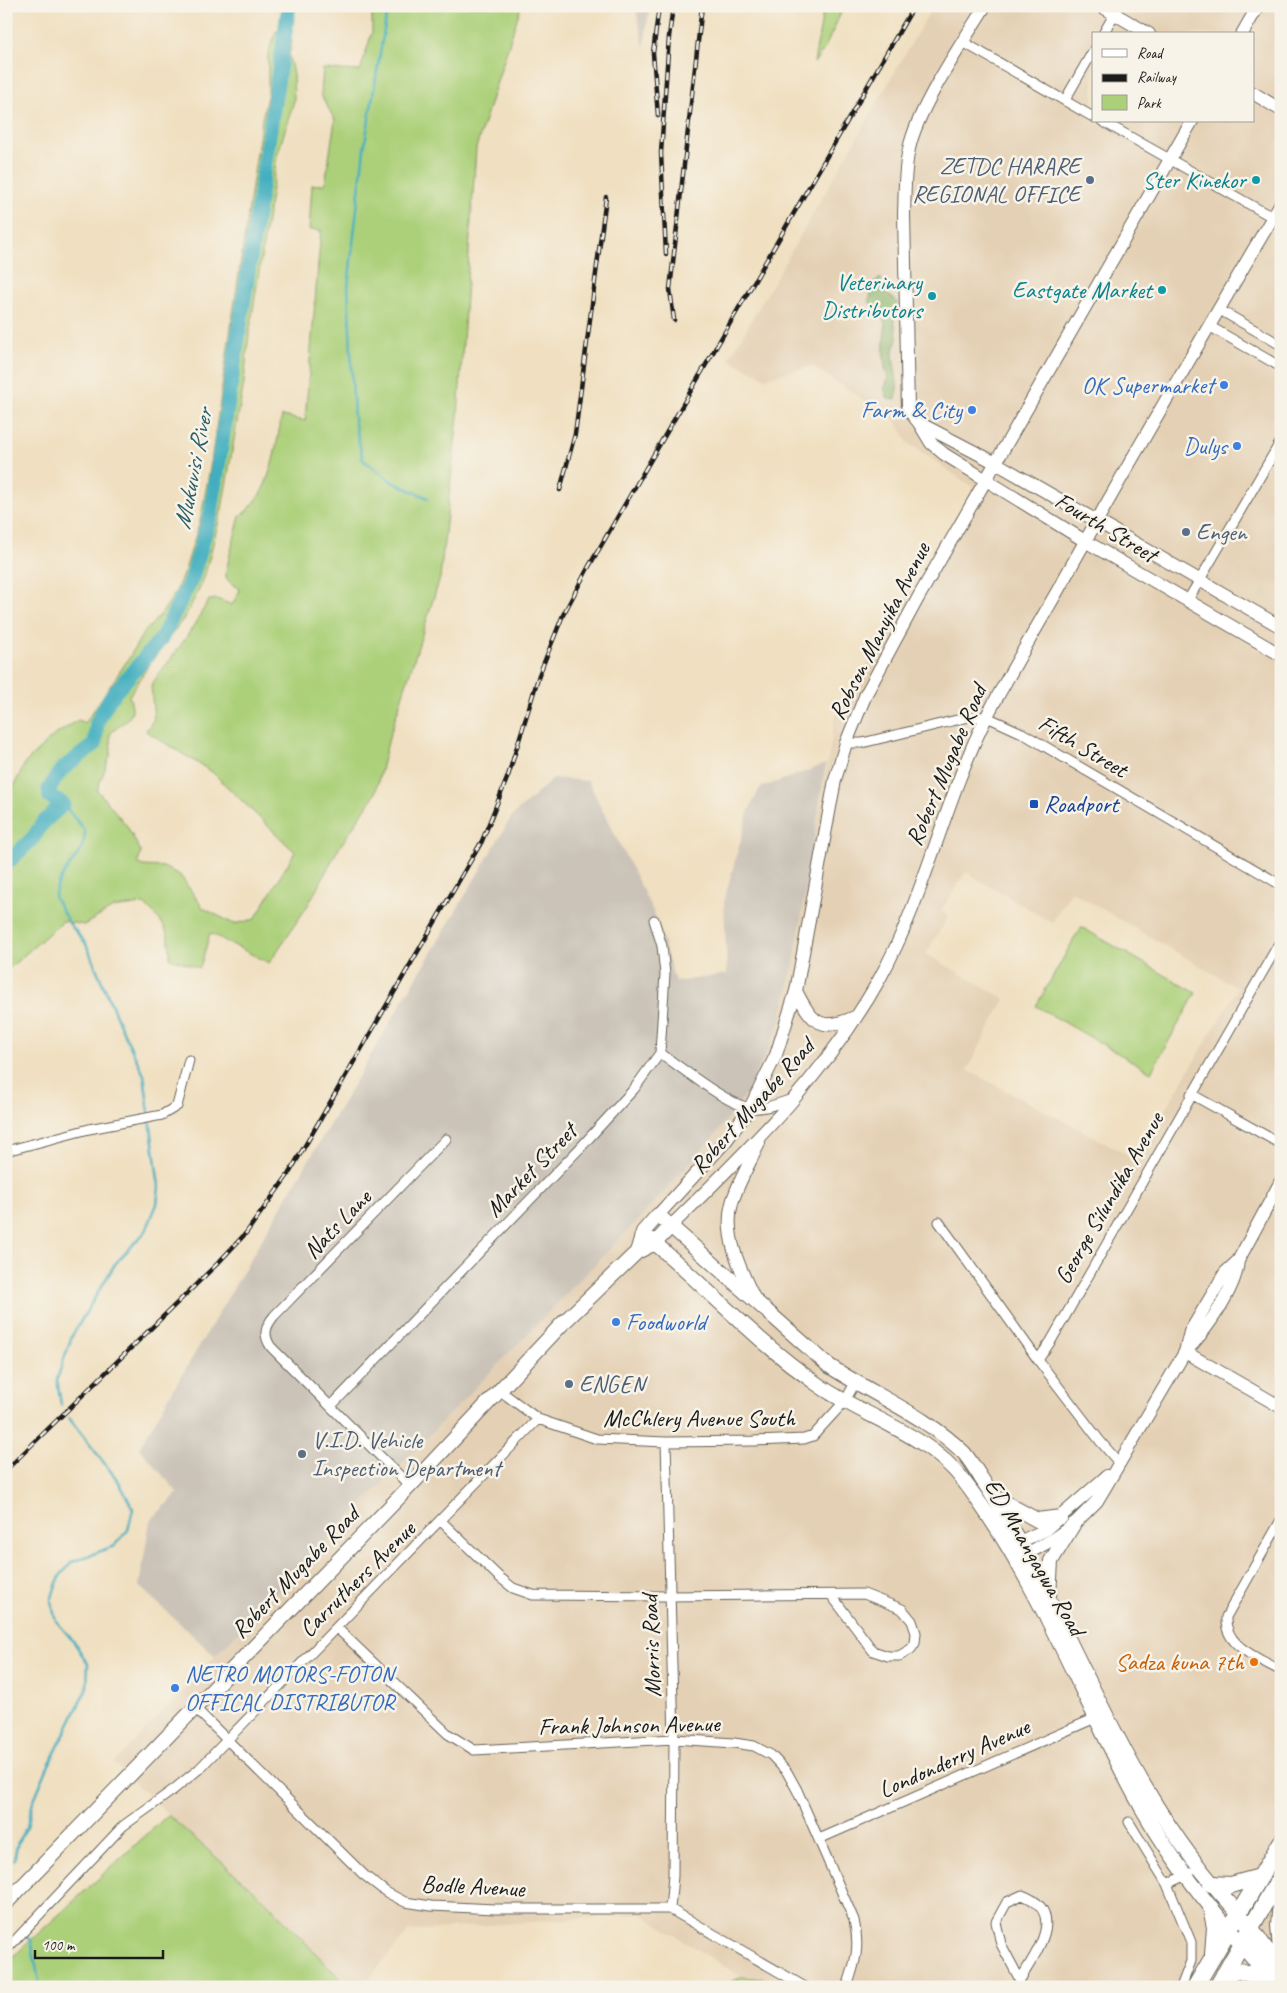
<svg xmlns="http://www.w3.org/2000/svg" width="1287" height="1993" viewBox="0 0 1287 1993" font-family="Caveat,sans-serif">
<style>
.built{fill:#e4d0b4;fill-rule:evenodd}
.industrial{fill:#cbc3b8}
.green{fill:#acd079;stroke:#64764a}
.forest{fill:#89b269;stroke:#526742}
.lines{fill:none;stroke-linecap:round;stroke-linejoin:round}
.stream{stroke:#41aebf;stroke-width:2.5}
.river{stroke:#41aebf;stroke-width:15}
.street-casing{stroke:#666156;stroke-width:11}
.secondary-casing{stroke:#666156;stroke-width:14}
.primary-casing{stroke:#666156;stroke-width:16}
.highway-casing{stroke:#666156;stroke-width:18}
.street{stroke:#fff;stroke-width:9}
.secondary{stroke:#fff;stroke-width:12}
.primary{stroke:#fff;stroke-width:14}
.highway{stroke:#fff;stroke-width:16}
.rail-casing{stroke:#1c1c1c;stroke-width:4.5}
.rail{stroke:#f7f3e8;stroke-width:2.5;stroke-dasharray:8;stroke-linecap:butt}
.service-dot{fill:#5c6f8a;stroke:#f7f3e8;stroke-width:2}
.culture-dot{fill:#0f9aa8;stroke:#f7f3e8;stroke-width:2}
.shop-dot{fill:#3f7fe0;stroke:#f7f3e8;stroke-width:2}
.transit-dot{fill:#1a4fb4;stroke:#f7f3e8;stroke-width:2}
.food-dot{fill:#e8710a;stroke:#f7f3e8;stroke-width:2}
.labels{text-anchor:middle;stroke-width:5;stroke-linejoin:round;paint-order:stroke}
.service-label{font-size:24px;fill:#4e5e75;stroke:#f7f3e8;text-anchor:start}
.culture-label{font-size:24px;fill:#0d838f;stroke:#f7f3e8;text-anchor:end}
.shop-label{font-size:24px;fill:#366cbe;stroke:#f7f3e8;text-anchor:end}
.street-label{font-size:24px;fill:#1c1c1c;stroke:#f7f3e8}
.transit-label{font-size:24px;fill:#164399;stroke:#f7f3e8;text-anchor:start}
.food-label{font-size:24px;fill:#c56008;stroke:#f7f3e8;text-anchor:end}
.water-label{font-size:25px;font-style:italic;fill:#2d5e65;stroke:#f7f3e8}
</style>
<rect width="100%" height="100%" fill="#f7f3e8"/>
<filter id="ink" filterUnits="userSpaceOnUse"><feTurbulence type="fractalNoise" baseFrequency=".02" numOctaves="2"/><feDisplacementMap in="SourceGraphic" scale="10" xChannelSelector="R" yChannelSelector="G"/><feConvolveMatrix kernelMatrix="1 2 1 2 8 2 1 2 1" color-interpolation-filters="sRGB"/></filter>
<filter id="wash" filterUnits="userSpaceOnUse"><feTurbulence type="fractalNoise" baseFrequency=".0096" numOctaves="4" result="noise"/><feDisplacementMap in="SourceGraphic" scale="20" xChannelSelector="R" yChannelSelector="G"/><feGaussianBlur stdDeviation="1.12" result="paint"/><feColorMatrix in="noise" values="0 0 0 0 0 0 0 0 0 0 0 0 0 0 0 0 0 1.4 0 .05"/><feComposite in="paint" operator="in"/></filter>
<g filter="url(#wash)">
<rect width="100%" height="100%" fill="#f0e0c1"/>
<path class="built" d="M933,6H1281V1987H800L789,1981L741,1977L642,1914L409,1931L361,1987H348L114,1763L215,1656L639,1219L719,1131L749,1089L779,1026L795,957L835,718L974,488L908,443L896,421L812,366L765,378L729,359ZM1093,34H1253V121H1093ZM966,872L1052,923L1071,891L1238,988L1136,1159L967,1070L1005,999L926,954L948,917L941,910Z"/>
<path class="industrial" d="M635,6H650L644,47Z
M826,764L795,957L779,1026L749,1089L719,1131L639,1219L215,1656L139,1586L150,1521L178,1493L139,1448L512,816L554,778L588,781L657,919L675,982L727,974L724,901L749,810L760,788Z"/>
<path class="green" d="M372,6H521L476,148L458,415L440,578L389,738L375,794L337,851L308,905L269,963L210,933L200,968L170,958C170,930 164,923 144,904L113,908L84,925L63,921L6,971V803L25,763L52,737L78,720L85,723L129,658L142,635L162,613L175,593L186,567L200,521L210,468L262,119L268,92V54L276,31L292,41L289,56L293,74L294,101L277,156L248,342L244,382L222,509L204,578L196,596L184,618L150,663L129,696C138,718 126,719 110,734L111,753L97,790L127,826L141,852L138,863L143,866L163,867L180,875L203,908L234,924L255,919L295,852L212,772L146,731L154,719L151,685L186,638L209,600L217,599L232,605L240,590C235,586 228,582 226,577C224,573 238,525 240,516C271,496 275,449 282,416L305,421L321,230H309L312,185L325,184L335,120L321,95L323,69L360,71L372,32Z
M824,6H844L825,48L814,63Z
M1081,927L1196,993L1151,1072L1036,1006Z
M168,1815L266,1901L348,1987H6V1963Z
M741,1977L789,1981L800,1987H722Z"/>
<path class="forest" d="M881,278L883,291L898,302C891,314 895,323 897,335C898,341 893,348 893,354C894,371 900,383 896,400L888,399L884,389L888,379C882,364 883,339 886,323L868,300L871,296L867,286Z"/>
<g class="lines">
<path class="stream" d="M388,6L364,149L348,286L354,419L363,460L394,483L428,498
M61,1405L57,1379L72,1336L115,1264L146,1231L157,1204L159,1187L144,1075L120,1025L86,944L69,923L54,897C56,891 57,884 61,878C72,859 84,855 85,831L63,804
M14,1860L18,1841L27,1827L33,1802L47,1769L87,1688L88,1664L74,1642L56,1621L51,1601L55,1588L60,1576L72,1562L114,1546L128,1530L133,1509L119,1482L69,1418
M25,1934L31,1940L40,1987"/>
<path class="river" d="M6,864L33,838L42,824L63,804L50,797L49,789L61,770L95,744L97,722L110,698L161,639L192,578L211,513L289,6"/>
</g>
</g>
<g filter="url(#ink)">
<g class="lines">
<defs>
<path id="street" d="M1103,34L1119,6
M963,42L1093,117
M1065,100L1093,51
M1102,121L1272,217
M1218,309L1281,345
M1209,326L1281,367
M1188,600L1281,441
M846,743H862L969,717H987L1022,733L1281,885
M660,1053C681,1067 726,1104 750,1108C764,1110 780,1103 792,1099
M1191,1094L1281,1144
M6,1151L89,1129L162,1115L177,1106L189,1060
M939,1222L1038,1360
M499,1390L538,1419L597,1439L666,1442L754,1441L804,1439L813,1436L845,1401L855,1383
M331,1406L580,1148L634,1089L660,1053L665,974L662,946L654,920
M666,1442L674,1739L673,1876L670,1909
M1120,1464L1100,1441L1038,1360L1051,1341L1281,940
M410,1486L271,1347C263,1335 265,1327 274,1316L446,1139
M1281,1520L1226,1617C1224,1647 1259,1658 1281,1671
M441,1521L498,1576L513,1588L533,1595L669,1596L864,1594L902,1609L912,1621L916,1633L915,1643L911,1649L899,1656H888L873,1651L832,1596
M337,1628L448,1734L474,1750L674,1739L734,1743L754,1746L771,1755L787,1772L797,1790L854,1920C860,1947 856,1961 847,1987
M195,1708L364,1875L386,1892L405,1902L431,1906L495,1909H670L805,1987
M1129,1822L1167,1884L1191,1942V1961L1181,1987
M819,1839L1100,1716
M1167,1884L1190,1873
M6,1950L123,1826L173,1790L199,1769L538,1419
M1016,1987C1032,1957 1071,1913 1022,1895L1007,1902L996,1922L1001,1944L1020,1980"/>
<path id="secondary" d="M985,6C962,44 918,107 909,149C904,170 905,192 904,214L908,409L919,423L931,443L944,454L1085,541L1281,655
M1101,6L1149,34
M1242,34L1258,6
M1253,93L1281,110
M919,423L996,463L1281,627
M796,991C813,1024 821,1033 857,1016
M658,1215L725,1142L750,1108L776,1055L796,991L835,780L846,743L866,694L918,598L1192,121
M671,1226C748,1150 827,1074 880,978C926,895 944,800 987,716C1010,673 1034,632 1058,590C1130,460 1206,331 1281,203
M755,1300C741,1271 723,1236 732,1203C738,1182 750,1163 759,1143
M1185,1352L1281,1407
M1185,1352C1205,1332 1236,1289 1238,1261
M1011,1546L1045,1530L1107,1476
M1017,1559L1052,1540L1073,1525L1097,1501L1185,1352L1190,1332L1225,1273L1238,1261L1281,1181"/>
<path id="primary" d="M649,1238C705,1286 756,1341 817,1384C863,1417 927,1433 963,1480C1035,1574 1078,1689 1133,1792C1159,1841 1193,1887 1229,1929
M637,1252L643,1232L658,1215L828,1365C871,1394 927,1416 964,1453C970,1460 976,1470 981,1478C1005,1513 1025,1552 1044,1590C1101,1702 1149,1821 1238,1912
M995,1497L1037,1520L1061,1517
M1049,1596L1051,1561L1073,1525
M6,1903L410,1486L562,1324L637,1252L655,1243L671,1226"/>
<path id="highway" d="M1211,1884L1231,1885L1260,1877
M1281,1902L1279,1925L1281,1951
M1211,1908L1215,1927L1213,1953
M1246,1921L1281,1972
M1236,1936L1256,1960L1273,1987
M1224,1974L1240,1971L1269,1980
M1195,1987L1281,1842
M1217,1987L1281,1875"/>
</defs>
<use href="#street" class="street-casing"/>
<use href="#secondary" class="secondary-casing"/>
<use href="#primary" class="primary-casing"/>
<use href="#highway" class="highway-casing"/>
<use href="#street" class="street"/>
<use href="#secondary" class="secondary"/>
<use href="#primary" class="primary"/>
<use href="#highway" class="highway"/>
<defs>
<path id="rail" d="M658,116L653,53L659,6
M666,254L661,153L669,37L673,6
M674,320L670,289L702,6
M560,490L575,434L606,197
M6,1470L218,1263L246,1233L288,1175L482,841L508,776L539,675L563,615L588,568L914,6"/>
</defs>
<use href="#rail" class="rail-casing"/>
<use href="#rail" class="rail"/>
</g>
</g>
<g class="service-dot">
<circle cx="1090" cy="180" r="5"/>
<circle cx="1186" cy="532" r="5"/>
<circle cx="569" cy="1384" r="5"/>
<circle cx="302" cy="1454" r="5"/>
</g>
<g class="culture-dot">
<circle cx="1256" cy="180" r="5"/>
<circle cx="1162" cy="290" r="5"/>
<circle cx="932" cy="296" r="5"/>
</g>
<g class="shop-dot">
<circle cx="1224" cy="385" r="5"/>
<circle cx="972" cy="410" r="5"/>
<circle cx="1237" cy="446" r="5"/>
<circle cx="616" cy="1322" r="5"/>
<circle cx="175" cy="1688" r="5"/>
</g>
<rect class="transit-dot" x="1029" y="799" width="10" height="10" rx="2.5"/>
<circle class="food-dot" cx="1254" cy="1662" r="5"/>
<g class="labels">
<g class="service-label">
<text x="1080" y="174" text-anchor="end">ZETDC HARARE<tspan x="1080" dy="28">REGIONAL OFFICE</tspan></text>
<text x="1196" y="540">Engen</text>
<text x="579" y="1392">ENGEN</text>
<text x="312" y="1448">V.I.D. Vehicle<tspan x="312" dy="28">Inspection Department</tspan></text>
</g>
<g class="culture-label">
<text x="1246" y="188">Ster Kinekor</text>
<text x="922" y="290">Veterinary<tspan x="922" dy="28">Distributors</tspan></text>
<text x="1152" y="298">Eastgate Market</text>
</g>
<g class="shop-label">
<text x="1214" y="393">OK Supermarket</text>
<text x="962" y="418">Farm &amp; City</text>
<text x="1227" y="454">Dulys</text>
<text x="626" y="1330" text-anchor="start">Foodworld</text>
<text x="185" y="1682" text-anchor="start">NETRO MOTORS-FOTON<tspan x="185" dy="28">OFFICAL DISTRIBUTOR</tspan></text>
</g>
<g class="street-label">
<text transform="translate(1106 527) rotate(31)" y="8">Fourth Street</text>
<text transform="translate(879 631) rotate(-63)" y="8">Robson Manyika Avenue</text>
<text transform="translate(1083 746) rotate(31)" y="8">Fifth Street</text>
<text transform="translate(946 765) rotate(-67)" y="8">Robert Mugabe Road</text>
<text transform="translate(752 1106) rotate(-48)" y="8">Robert Mugabe Road</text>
<text transform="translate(531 1170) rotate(-46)" y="8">Market Street</text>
<text transform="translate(1109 1198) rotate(-60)" y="8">George Silundika Avenue</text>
<text transform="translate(337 1224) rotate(-46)" y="8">Nats Lane</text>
<text x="699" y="1426">McChlery Avenue South</text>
<text transform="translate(1035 1557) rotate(60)" y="8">ED Mnangagwa Road</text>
<text transform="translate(295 1572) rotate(-46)" y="8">Robert Mugabe Road</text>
<text transform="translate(357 1579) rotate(-45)" y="8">Carruthers Avenue</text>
<text transform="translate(651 1646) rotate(-92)" y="8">Morris Road</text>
<text transform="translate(629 1725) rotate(-1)" y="8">Frank Johnson Avenue</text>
<text transform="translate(954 1758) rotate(-24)" y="8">Londonderry Avenue</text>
<text transform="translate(473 1886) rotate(3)" y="8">Bodle Avenue</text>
</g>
<g class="transit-label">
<text x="1044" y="812">Roadport</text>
</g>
<g class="food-label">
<text x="1244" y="1670">Sadza kuna 7th</text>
</g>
<g class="water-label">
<text transform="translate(192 469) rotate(-79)" y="9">Mukuvisi River</text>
</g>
</g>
<rect width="1287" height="1993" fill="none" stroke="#f7f3e8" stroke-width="25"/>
<rect x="1092" y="32" width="162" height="90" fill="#f7f3e8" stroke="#9f9d96"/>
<rect x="1102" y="49" width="25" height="8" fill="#ffffff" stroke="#9f9d96"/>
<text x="1137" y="58" font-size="15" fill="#1c1c1c">Road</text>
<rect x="1102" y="74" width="25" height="8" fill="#1c1c1c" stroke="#9f9d96"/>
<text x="1137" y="82" font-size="15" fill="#1c1c1c">Railway</text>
<rect x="1102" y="95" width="25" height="15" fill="#acd079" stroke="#9f9d96"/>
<text x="1137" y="108" font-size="15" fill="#1c1c1c">Park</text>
<path d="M35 1950v8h128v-8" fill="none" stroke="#1c1c1c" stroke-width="2.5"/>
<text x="42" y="1950" font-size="15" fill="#1c1c1c" stroke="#f7f3e8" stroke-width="4" paint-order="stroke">100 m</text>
</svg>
